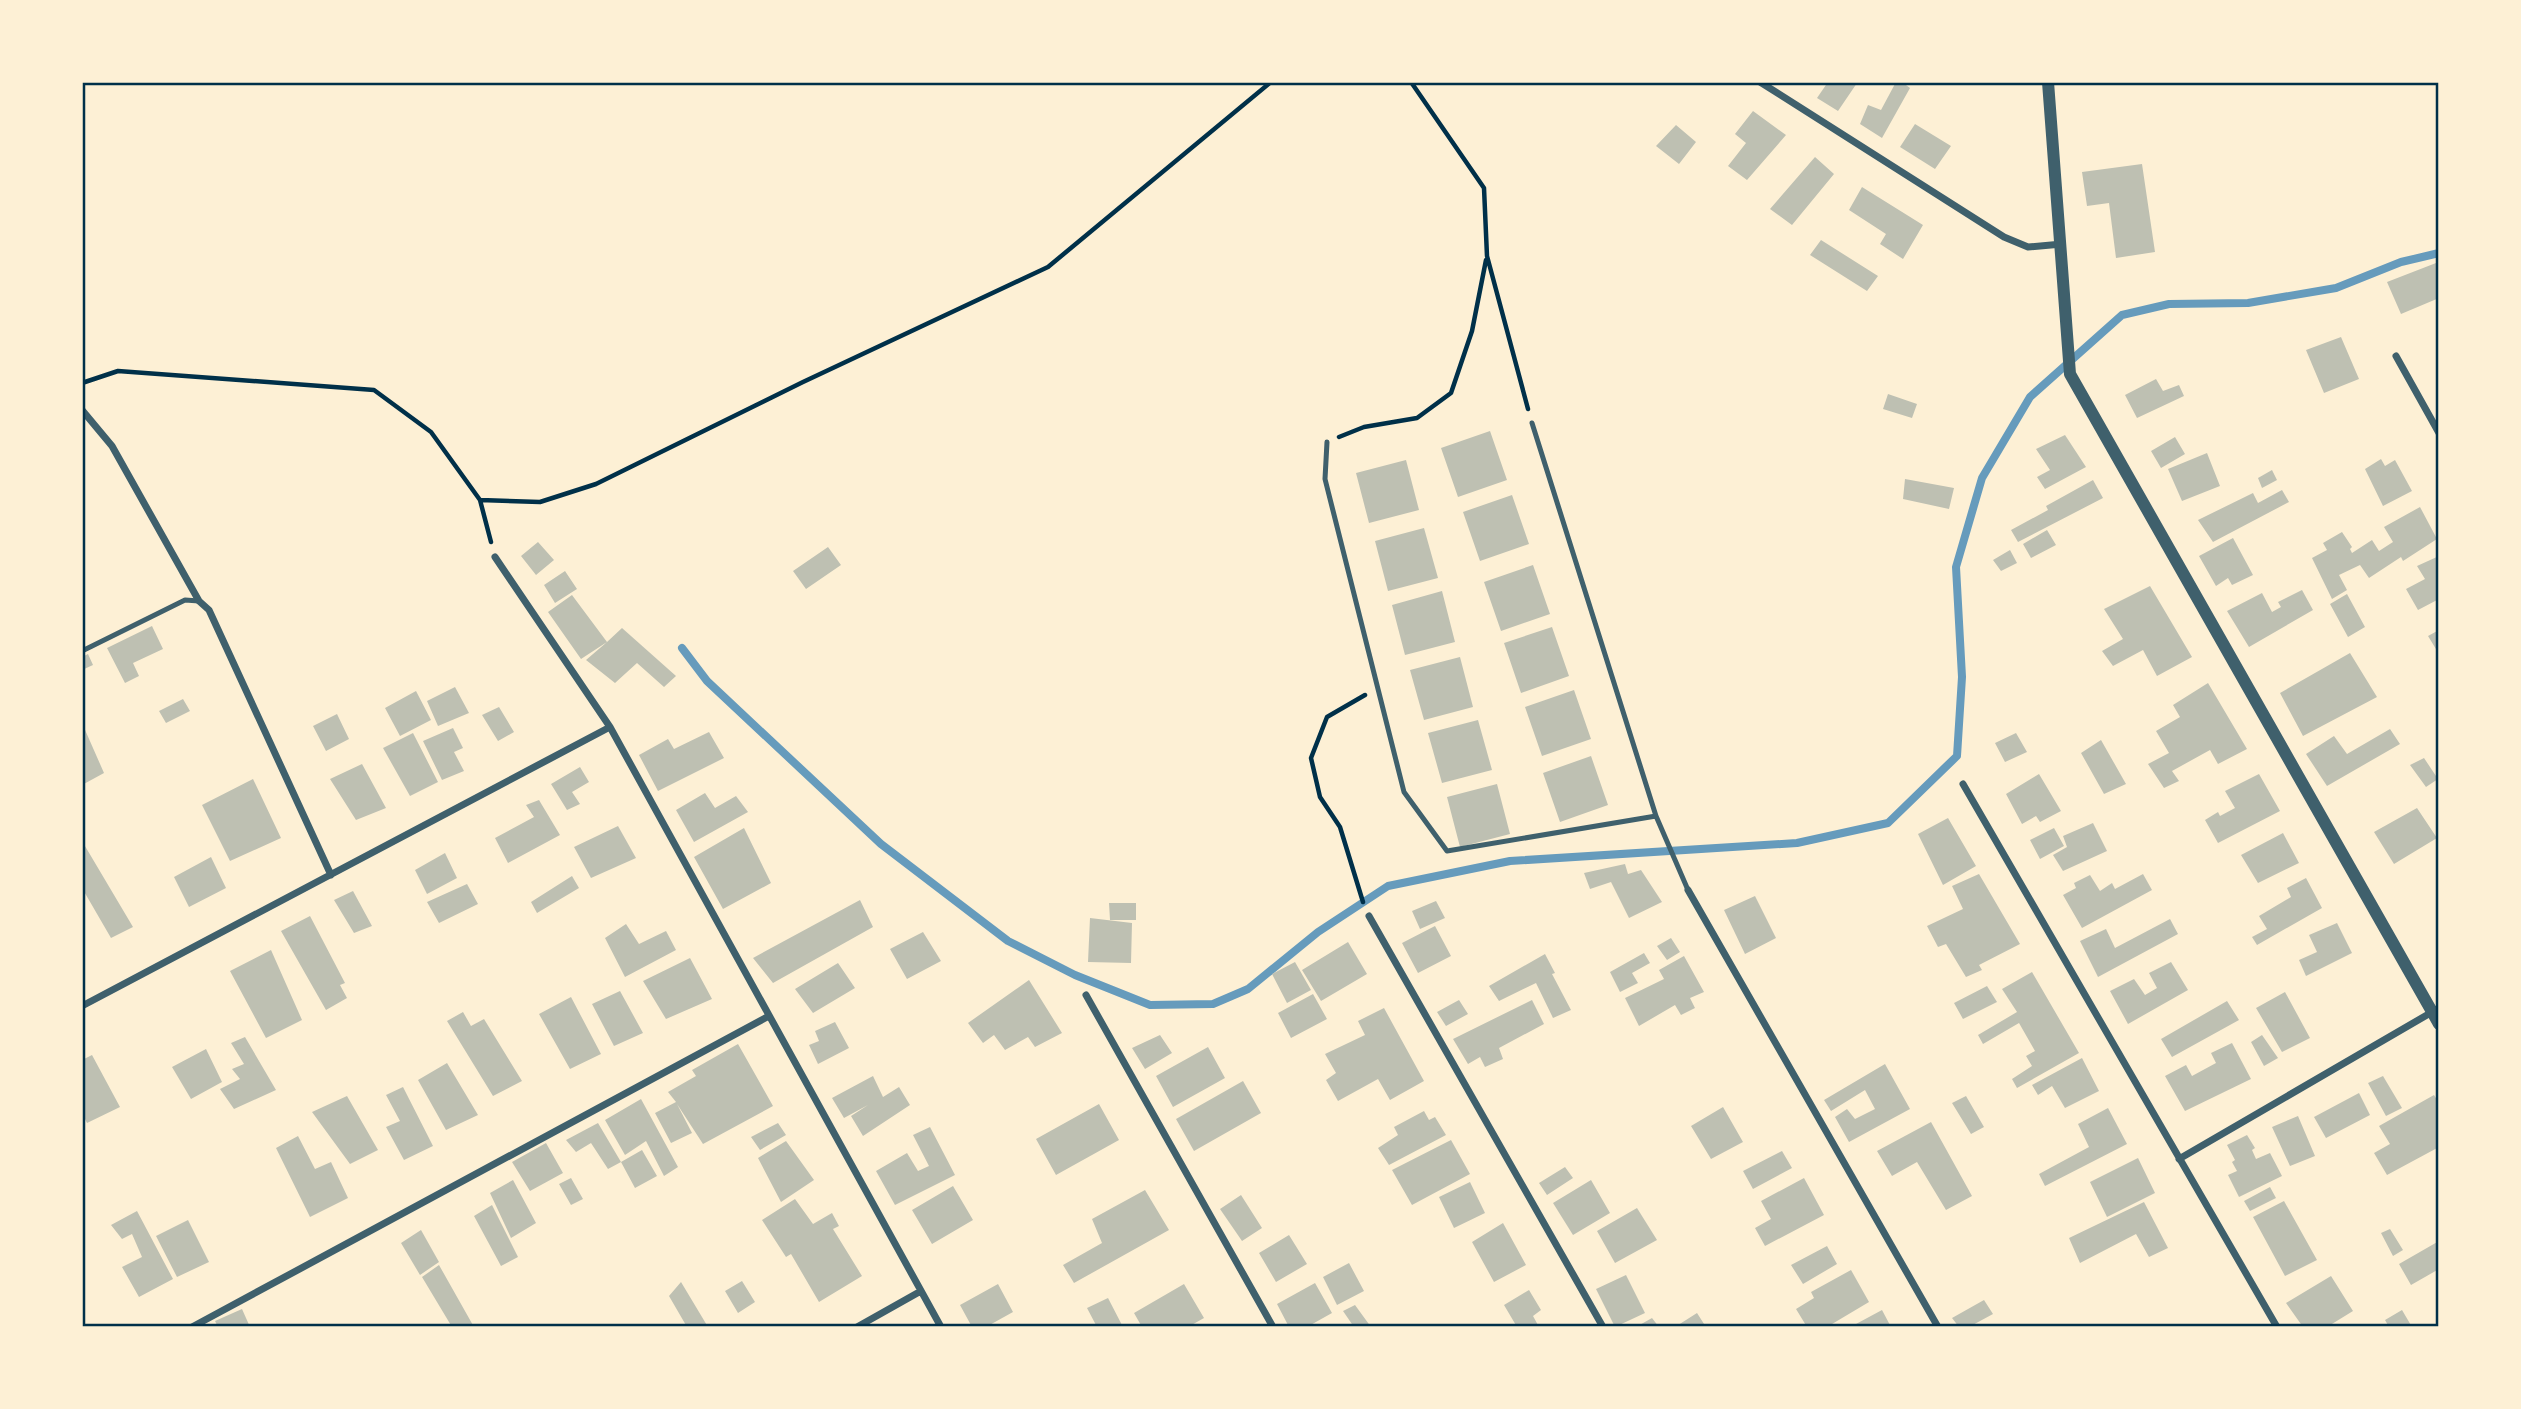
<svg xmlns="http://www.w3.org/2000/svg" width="2521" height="1409" viewBox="0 0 2521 1409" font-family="'Archivo Narrow',sans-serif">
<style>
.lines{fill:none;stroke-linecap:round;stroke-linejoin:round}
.stream{stroke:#669bbc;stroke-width:8}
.building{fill:#bec0b2}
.path{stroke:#003049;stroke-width:4.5}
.service{stroke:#3f606c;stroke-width:5}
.minor{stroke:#3f606c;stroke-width:7}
.tertiary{stroke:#3f606c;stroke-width:12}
.neatline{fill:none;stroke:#003049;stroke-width:2.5}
</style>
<rect width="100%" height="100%" fill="#fdf0d5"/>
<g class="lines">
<path class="stream" d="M682,648L707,681L881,844L1008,941L1075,975L1150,1005L1213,1004L1248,989L1318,932L1388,886L1510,861L1797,843L1888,823L1957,756L1962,677L1956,567L1982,478L2030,397L2122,315L2169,304L2248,303L2336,288L2401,262L2439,253"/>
</g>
<path class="building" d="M1828,82L1857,83L1838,111L1817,98Z
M1896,82H1902L1910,88L1882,138L1860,124L1868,105L1881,110Z
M1753,111L1786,135L1747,180L1728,166L1746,143L1735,134Z
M1915,124L1951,146L1935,169L1900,147Z
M1676,125L1696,142L1679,164L1656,146Z
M1815,157L1834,174L1792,225L1770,209Z
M2142,164L2155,252L2116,258L2109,203L2087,206L2082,172Z
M1862,187L1923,225L1903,259L1880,244L1886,234L1849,210Z
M1821,240L1878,276L1867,291L1810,255Z
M2436,263L2439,268V298L2401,314L2387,282Z
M2341,337L2359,379L2324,393L2306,350Z
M2156,379L2163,391L2179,385L2184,396L2137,418L2125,395Z
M1888,394L1917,404L1912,418L1883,409Z
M1490,431L1507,480L1458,497L1441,448Z
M2065,435L2086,467L2045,489L2037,477L2050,470L2036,449Z
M2175,437L2185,454L2161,468L2151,451Z
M2207,453L2220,486L2182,501L2168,469Z
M2381,459L2385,466L2395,460L2412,491L2383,506L2365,469Z
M1406,460L1419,510L1369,523L1356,473Z
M2272,470L2277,480L2262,488L2258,478Z
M1905,479L1954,488L1949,509L1903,499Z
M2093,480L2103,498L2018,542L2011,530L2048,510L2046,506Z
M2282,490L2289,502L2213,542L2198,520L2253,493L2258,503Z
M1512,495L1529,544L1480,561L1463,512Z
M2420,507L2437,539L2403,561L2401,557L2369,578L2360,565L2339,575L2347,590L2332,599L2312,558L2327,550L2323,543L2342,532L2352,547L2350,549L2352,553L2372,540L2379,551L2393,542L2384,527Z
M1424,528L1438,578L1388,591L1375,541Z
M2047,530L2056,545L2031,558L2023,544Z
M2233,538L2253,575L2232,585L2228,578L2216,586L2199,556Z
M538,542L554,560L536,575L521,556Z
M828,547L841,565L806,589L793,571Z
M2010,550L2017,563L2001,571L1993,560Z
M2439,556V599L2418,610L2406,589L2425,579L2417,566Z
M1533,565L1550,614L1501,631L1484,582Z
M565,571L577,589L555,603L544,585Z
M2150,586L2192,657L2157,676L2143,650L2113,666L2102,651L2123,639L2104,609Z
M2302,590L2313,610L2249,647L2227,611L2262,593L2272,612L2281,607L2278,602Z
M1442,591L1455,642L1405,655L1392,605Z
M2347,594L2365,627L2348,637L2330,604Z
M572,595L607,642L622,628L676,676L664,687L637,663L615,683L586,660L607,642L581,659L548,612Z
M152,626L163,649L133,663L139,676L125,683L107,648Z
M1552,627L1569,676L1521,693L1504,643Z
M2439,630V654L2428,636Z
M2350,653L2377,697L2303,736L2280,693Z
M88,654L93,665L82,670V657Z
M1460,657L1473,707L1424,720L1410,670Z
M2208,683L2247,749L2218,764L2210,750L2172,771L2179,781L2164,788L2148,764L2169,753L2156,731L2180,717L2173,705Z
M455,687L469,713L438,726L427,701Z
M1574,690L1591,739L1542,756L1525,707Z
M416,691L431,720L400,736L385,708Z
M183,699L190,711L166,723L159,711Z
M499,707L514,732L498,741L482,715Z
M337,714L349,739L326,751L313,726Z
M1478,720L1492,770L1442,783L1428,733Z
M82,723L104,773L82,785Z
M453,728L463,748L454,752L464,771L442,780L423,741Z
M2390,729L2400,744L2327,786L2306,754L2334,736L2347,754Z
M709,732L724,758L658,791L639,755L668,739L674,749Z
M413,733L438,782L410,796L383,748Z
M2016,733L2027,752L2005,762L1995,743Z
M2101,740L2126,784L2104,794L2081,753Z
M1591,756L1608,805L1560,822L1543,773Z
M2424,758L2438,779L2426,787L2410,765Z
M362,764L386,808L356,820L330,779Z
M580,767L589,782L572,792L580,804L567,810L551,784Z
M2039,774L2061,811L2040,822L2036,816L2022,824L2006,794Z
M2259,774L2280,811L2218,843L2205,820L2218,812L2220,816L2235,808L2225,791Z
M253,779L281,838L230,861L202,805Z
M1497,784L1510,834L1460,847L1447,797Z
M705,793L715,808L736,796L748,812L694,842L676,810Z
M539,800L560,835L508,863L495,838L534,817L526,805Z
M2417,808L2437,838L2394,864L2374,832Z
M1948,818L1976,866L1943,885L1918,834Z
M2093,823L2107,851L2063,871L2053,855L2067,847L2063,836Z
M618,826L636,858L591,878L574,847Z
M744,828L771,883L723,909L694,857Z
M2054,828L2064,846L2040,859L2030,840Z
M2283,833L2299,863L2258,883L2241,855Z
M82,841L133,927L111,938L82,888Z
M445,853L457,878L427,894L415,870Z
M211,857L226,888L189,907L174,877Z
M1625,864L1628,874L1641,870L1662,902L1629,918L1611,882L1590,889L1584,873Z
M1979,874L2020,944L1979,965L1982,970L1966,977L1946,944L1938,947L1927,926L1963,909L1952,886Z
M2143,874L2152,890L2082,928L2063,895L2076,888L2074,883L2090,875L2100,891L2112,883L2115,889Z
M572,876L579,888L537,913L531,902Z
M2306,878L2322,908L2257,945L2252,937L2267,929L2259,916L2291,897L2287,888Z
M467,884L478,904L439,923L427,902Z
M353,891L372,926L354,933L334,900Z
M1755,896L1776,938L1745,954L1724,910Z
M860,900L873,927L773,983L753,958Z
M1436,901L1445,918L1420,929L1412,911Z
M1109,903H1136V920H1110Z
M310,916L345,983L340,985L347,998L326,1010L281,931Z
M1090,918L1132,923L1131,963L1088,962Z
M2170,919L2178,934L2098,977L2080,941L2106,929L2115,948Z
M2337,923L2352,953L2306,976L2299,960L2317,952L2309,935Z
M626,924L639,944L666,931L676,950L625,977L605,938Z
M1435,926L1451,956L1418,973L1402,943Z
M923,932L941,961L907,979L890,949Z
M1671,938L1680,952L1667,960L1657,946Z
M1348,942L1367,974L1321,1001L1302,970Z
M271,950L302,1020L266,1038L230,971Z
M1644,953L1650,963L1632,973L1638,983L1620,992L1610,972Z
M1545,954L1555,973L1552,974L1571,1010L1553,1018L1536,983L1499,1001L1489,986Z
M1684,956L1704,992L1690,998L1695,1008L1681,1015L1675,1005L1639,1026L1625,998L1664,979L1659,970Z
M690,958L712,999L666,1019L643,981Z
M1295,962L1311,990L1287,1003L1272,974Z
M2171,962L2188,990L2128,1024L2110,991L2134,979L2145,995L2157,988L2149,973Z
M838,963L855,988L813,1013L795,989Z
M2032,972L2079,1053L2017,1088L2012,1079L2032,1066L2026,1056L2035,1051L2019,1023L1983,1044L1978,1035L2017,1012L2002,989Z
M1029,980L1062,1033L1035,1047L1028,1037L1005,1050L994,1035L983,1043L968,1023Z
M1987,986L1997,1002L1963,1019L1954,1003Z
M620,991L643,1033L614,1046L592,1004Z
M2285,992L2310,1038L2282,1052L2256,1008Z
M1313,994L1327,1019L1291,1038L1278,1013Z
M571,997L601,1054L570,1069L539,1014Z
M1459,1000L1468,1014L1446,1026L1437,1012Z
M1532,1000L1544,1024L1499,1048L1503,1059L1485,1067L1480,1057L1468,1064L1453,1039Z
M2227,1001L2239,1020L2172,1057L2161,1039Z
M1384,1008L1424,1081L1390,1100L1378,1079L1338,1101L1326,1080L1336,1073L1325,1054L1365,1035L1358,1021Z
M463,1012L471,1026L484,1019L522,1081L493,1096L447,1021Z
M835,1022L849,1048L818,1064L809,1045L819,1041L815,1031Z
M1160,1035L1172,1053L1145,1069L1132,1048Z
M2262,1035L2278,1058L2264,1066L2251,1042Z
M245,1037L276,1090L234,1109L220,1089L240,1079L232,1069L244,1064L231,1043Z
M2232,1043L2251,1079L2185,1111L2165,1076L2186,1065L2192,1076L2216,1063L2211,1053Z
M738,1044L773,1106L703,1144L677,1104L692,1133L671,1143L655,1113L676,1102L668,1092L696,1076L692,1070Z
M1208,1047L1225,1078L1173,1107L1156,1076Z
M206,1049L222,1082L191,1099L172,1067Z
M92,1055L120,1107L87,1123L82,1113V1060Z
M2082,1058L2099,1091L2065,1108L2052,1086L2038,1095L2032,1085Z
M447,1063L478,1115L446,1130L418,1080Z
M1885,1064L1910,1109L1849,1142L1835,1117L1847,1109L1855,1119L1875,1109L1865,1090L1831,1111L1824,1100Z
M873,1076L883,1097L899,1087L910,1105L863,1136L851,1116L868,1105L844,1118L832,1098Z
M2383,1076L2402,1108L2386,1116L2368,1083Z
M1243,1081L1261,1113L1194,1151L1176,1119Z
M403,1087L433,1146L404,1160L386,1127L400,1121L386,1095Z
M2359,1093L2370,1115L2326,1138L2314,1117Z
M2434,1095L2439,1103V1147L2387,1175L2374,1153L2390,1144L2379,1126Z
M347,1096L378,1150L350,1164L312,1112Z
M1966,1096L1984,1127L1971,1134L1952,1103Z
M641,1099L678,1167L664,1176L646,1141L625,1155L605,1120Z
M1099,1104L1119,1140L1056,1175L1036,1139Z
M1723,1107L1743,1142L1711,1159L1691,1126Z
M2108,1108L2127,1144L2045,1186L2039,1174L2089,1147L2078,1124Z
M1424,1111L1429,1120L1435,1117L1446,1135L1389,1165L1378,1148L1398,1135L1394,1127Z
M2298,1116L2315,1156L2290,1166L2272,1127Z
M1931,1122L1972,1196L1946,1210L1917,1162L1892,1176L1877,1151Z
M598,1123L621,1162L608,1169L591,1143L576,1152L566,1140Z
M778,1123L786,1135L760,1150L751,1137Z
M930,1127L955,1175L895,1205L876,1171L907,1153L918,1171L929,1166L913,1135Z
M2247,1135L2255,1148L2252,1150L2256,1159L2270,1153L2282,1176L2239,1197L2228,1175L2237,1171L2232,1162L2235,1160L2227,1145Z
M298,1136L315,1169L331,1162L348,1198L310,1217L276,1148Z
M1451,1140L1470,1174L1412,1205L1392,1170Z
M786,1141L814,1180L781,1202L758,1158Z
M546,1143L563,1173L530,1191L512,1162Z
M642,1150L657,1176L635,1188L621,1162Z
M1782,1151L1792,1168L1753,1189L1743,1171Z
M2138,1158L2155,1193L2107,1217L2090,1182Z
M1565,1167L1573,1178L1547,1195L1539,1183Z
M571,1178L583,1199L571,1205L559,1184Z
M1804,1178L1824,1215L1765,1246L1755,1228L1771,1219L1761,1201Z
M513,1180L536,1223L511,1238L490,1193Z
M1591,1180L1610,1213L1573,1235L1553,1203Z
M1470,1182L1485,1213L1454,1228L1439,1197Z
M953,1186L973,1220L932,1244L912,1210Z
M2270,1187L2276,1198L2250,1211L2244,1201Z
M1145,1190L1169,1230L1074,1283L1063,1265L1102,1243L1092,1219Z
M1241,1195L1262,1228L1242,1241L1220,1209Z
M795,1199L813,1224L832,1213L839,1226L833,1229L862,1276L819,1302L791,1254L786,1257L762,1220Z
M2284,1201L2317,1260L2285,1276L2253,1217Z
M2144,1202L2168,1248L2149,1257L2136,1234L2080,1263L2069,1238Z
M492,1205L518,1257L501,1266L474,1216Z
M1637,1208L1657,1240L1615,1263L1597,1231Z
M137,1211L173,1279L139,1297L122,1267L142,1257L132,1234L122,1239L111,1225Z
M188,1220L209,1262L177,1277L156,1236Z
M1503,1223L1526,1265L1494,1282L1472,1242Z
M2390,1229L2403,1250L2393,1256L2381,1233Z
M421,1230L439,1262L420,1275L401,1243Z
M1289,1235L1307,1264L1276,1282L1259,1253Z
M2439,1241V1269L2411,1285L2399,1264Z
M1827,1246L1837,1264L1803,1284L1791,1265Z
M1349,1263L1364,1291L1337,1305L1323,1277Z
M439,1265L474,1327H452L422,1277Z
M1851,1270L1869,1302L1827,1327H1807L1796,1309L1814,1298L1811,1292Z
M1626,1275L1645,1313L1615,1327L1596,1289Z
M2331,1276L2353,1311L2327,1327H2303L2286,1303Z
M742,1281L755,1302L738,1313L725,1291Z
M681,1282L708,1327H687L669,1296Z
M1315,1283L1332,1313L1307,1327H1289L1277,1304Z
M998,1284L1013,1312L986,1327H972L960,1305Z
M1184,1284L1204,1318L1188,1327H1142L1134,1313Z
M1529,1290L1541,1310L1533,1316L1539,1327H1517L1504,1305Z
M1108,1298L1123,1327H1097L1087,1308Z
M1984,1300L1993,1314L1969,1327H1959L1952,1318Z
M1355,1305L1371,1327H1354L1343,1311Z
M242,1309L250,1327H218L215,1321Z
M1882,1310L1891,1327H1857L1856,1324Z
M2402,1310L2412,1327H2389L2385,1320Z
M1697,1313L1706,1327H1675Z
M1652,1318L1659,1327H1636Z"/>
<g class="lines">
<path class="path" d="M1411,82L1484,188L1487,256L1528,409
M82,383L118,371L374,390L431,432L480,500L491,542
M1339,437L1364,427L1417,418L1451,393L1472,331L1486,260
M480,500L540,502L596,484L803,382L1048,267L1271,82
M1363,902L1340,827L1320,797L1311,758L1327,717L1365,695"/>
<path class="service" d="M1532,423L1656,816L1688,890
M1327,442L1325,479L1404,792L1447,851L1656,816
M82,651L185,600L199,601"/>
<path class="minor" d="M1760,82L2004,237L2028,247L2062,244
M2396,356L2439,433
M82,410L112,446L199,601L209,610L331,875
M495,557L610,727L941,1327
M1963,784L2277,1327
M1688,890L1938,1327
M1369,916L1603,1327
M1086,995L1273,1327
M82,1006L610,727
M2179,1159L2439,1008
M192,1327L769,1016
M857,1327L921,1291"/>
<path class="tertiary" d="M2048,82L2070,374L2439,1024"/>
</g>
<rect width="2521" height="1409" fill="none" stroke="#fdf0d5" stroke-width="168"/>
<rect x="84" y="84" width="2353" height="1241" class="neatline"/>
</svg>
